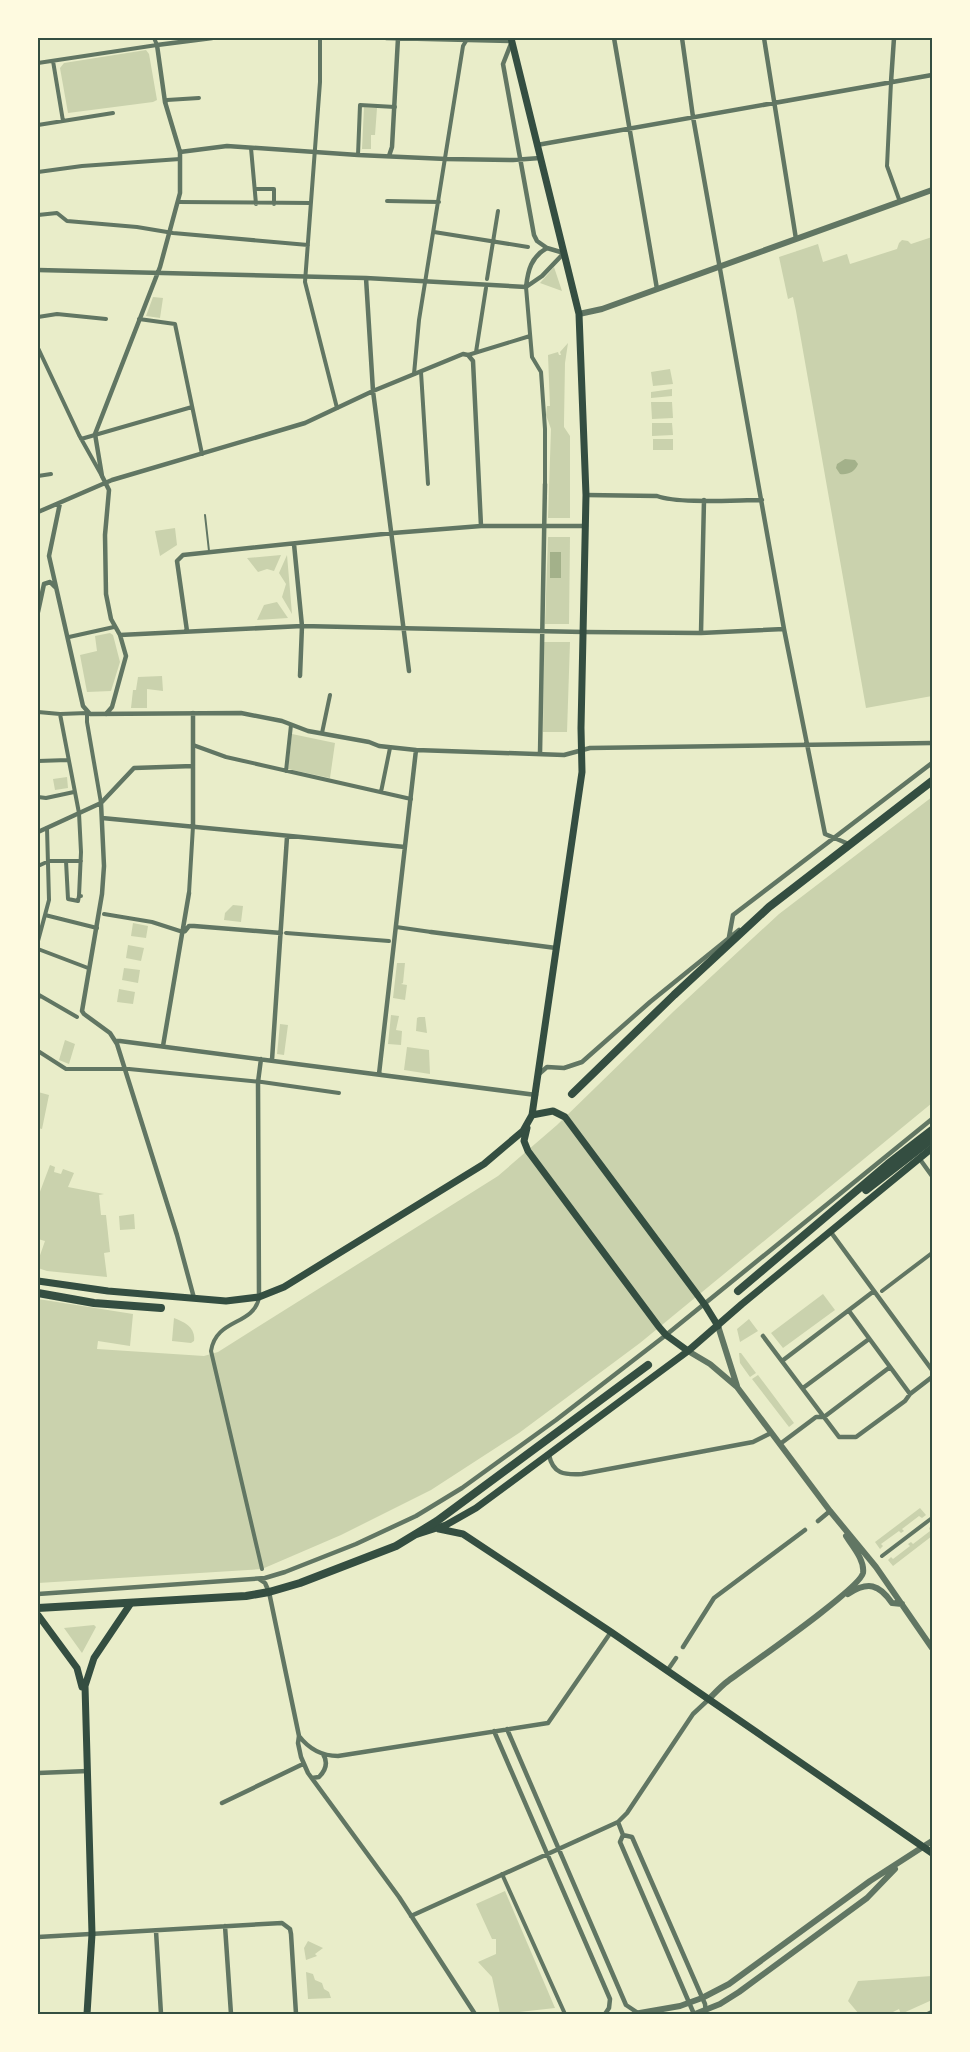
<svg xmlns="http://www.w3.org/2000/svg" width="970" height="2052" viewBox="0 0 970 2052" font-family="'Asap Condensed',sans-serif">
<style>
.green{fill:#cad2ad}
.water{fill:#a3b18a}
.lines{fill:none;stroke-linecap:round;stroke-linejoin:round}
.service{stroke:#617663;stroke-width:2}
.pedestrian{stroke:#617663;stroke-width:4}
.minor{stroke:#617663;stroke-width:4.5}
.tertiary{stroke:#617663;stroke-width:6}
.secondary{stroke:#344e41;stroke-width:7}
.primary{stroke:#344e41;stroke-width:8}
.neatline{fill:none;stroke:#344e41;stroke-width:2}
</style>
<rect width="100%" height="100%" fill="#e9edc9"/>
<path class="green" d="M146,50L149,54L157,100L153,102L68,113L60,68L64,63Z
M364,107L377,108L375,135H371V149H362Z
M932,237V696L866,708L796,311L793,297L788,299L779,257L818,244L823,262L847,254L850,264L897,249L899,243L902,240L908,241L911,244Z
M554,267L562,291L540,283Z
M153,297L163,298L160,318L146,316Z
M568,343L565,363L564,422V427L570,436V518H548L551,429L546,415L547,406H550L548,355L558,352L559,355H561L560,352Z
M670,369L673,384L653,386L651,372Z
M672,389V396L651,398V392Z
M651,402H672L673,418L652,419Z
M652,423H672L673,435L652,436Z
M653,439H673V450H653Z
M175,528L177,545L160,556L155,531Z
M548,537H570L569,624H545Z
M281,555L274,571L267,569L258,572L247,558Z
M287,555L292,614L282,597L286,584L279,573Z
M277,602L288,618L257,620L264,605Z
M110,633L113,635L120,662L111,691L87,692L80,655L97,651L95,636Z
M544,642H570L567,732H543Z
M162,676L163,691L147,689V708H131L133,690H136L138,677Z
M292,734L335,743L330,778L288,769Z
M67,777L68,788L55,790L53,779Z
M932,797V1103L640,1343L519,1433L431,1490L341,1535L262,1569L38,1583V1299L133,1314L130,1346L98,1341L97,1349L204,1356L218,1352L498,1176L557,1125L674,1011L779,914Z
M233,905L243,906L241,922L224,920L225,913Z
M133,923L148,926L146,938L131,936Z
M128,945L144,948L141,961L126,958Z
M397,963H405L403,983L401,984L407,985L405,1000L393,998Z
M124,968L140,970L138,983L122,980Z
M119,989L135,992L133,1004L117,1002Z
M391,1015L399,1016L396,1030L402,1031L401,1045L388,1044Z
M419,1017H425L427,1033L416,1031L417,1018Z
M280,1024L288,1025L284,1055L277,1054Z
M65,1040L75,1044L69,1064L59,1060Z
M407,1047L429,1050L430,1074L404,1070Z
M38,1092L49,1095L42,1129L38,1128Z
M50,1165L55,1167L54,1172L61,1174L63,1169L74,1173L68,1187L104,1194L99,1195L101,1215H106L110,1252L104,1253L107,1277L47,1271L38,1268V1261L45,1241L38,1239V1197Z
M134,1214L135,1229L120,1230L119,1216Z
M823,1294L835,1310L783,1348L771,1333Z
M174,1318C185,1322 196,1328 194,1341L191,1343L172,1341Z
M749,1319L758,1331L740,1342L737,1329Z
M739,1353H741L756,1373L750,1377L740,1363Z
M758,1375L794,1423L789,1427L752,1379Z
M920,1508L926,1515L922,1518L919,1516L902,1529L904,1531L901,1533L899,1531L881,1544L883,1546L880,1549L875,1542Z
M932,1525V1536L893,1566L888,1560L891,1557L893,1559L910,1546L908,1544L911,1542L913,1544L930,1531L929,1528Z
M94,1625L96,1627L82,1653L64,1628Z
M505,1891L555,2008L500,2014L492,1977L478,1962L496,1954V1939H492L476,1904Z
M308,1941L323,1948L315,1954L317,1956L306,1960L304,1948Z
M306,1972L313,1974L315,1980L322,1983L324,1989L329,1992L331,1998L308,1999Z
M932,1976V2000L901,2014L899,2009L893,2012H865V2014H859L848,2001L858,1981Z"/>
<path class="water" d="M845,459L855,460L858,464C855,472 848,475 840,474L836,468L837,464Z
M550,552H561V578H550Z"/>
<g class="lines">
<path class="service" d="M205,515L209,551"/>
<path class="pedestrian" d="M320,38V82L305,282L337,408
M53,61L63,121
M38,63L157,45L154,38
M891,82L887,166L900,202
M165,102L167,100L199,98
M38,125L113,113
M251,148L256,204
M358,155L360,105L395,107
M38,172L82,166L180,159
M255,189H274V204
M387,201L439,202
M178,202L311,203
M38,215L57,213L67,221L137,227L173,233L308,245
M434,232L528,247
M487,279L498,211
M526,287L532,357L541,372L545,429V484
M38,317L57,314L106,319
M139,319L175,324L202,454
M38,348L79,435L102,476
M476,352L486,288
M468,355L530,336
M421,372L428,484
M414,374L419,320L463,46L466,41
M81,439L192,407
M38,476L51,474
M69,637L114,627
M38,712L60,714L87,713V722L101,803
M60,714L79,813L81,852L79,896H81
M322,733L330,695
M193,745L226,757L411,799
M38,756V713
M38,761L68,760
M286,771L291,725
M381,792L390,748
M38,797L46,798L74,792
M66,861L68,899L78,901L79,896
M38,866L49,861H81
M189,893L193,826
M104,914L152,922L183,932
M45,915L97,928
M396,927L431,932
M286,933L389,941
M38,941L49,900L47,828
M38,949L88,968
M38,999L39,995L77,1017
M38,1051L66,1069H129L262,1082L339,1093
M882,1291L932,1253
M259,1298C253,1326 216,1318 211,1351L262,1569
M882,1556L932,1518
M502,1874L565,2014"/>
<path class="minor" d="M386,38L512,41L503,64L534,235L537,241L547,248
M614,38L657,289
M682,38L693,117L784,629L825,834L851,845
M764,38L796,239
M891,82L894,38
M537,145L932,75
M180,152L227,146L358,155L446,159L513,160L540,158
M389,156L392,147L398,38
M547,248L564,253L542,276L526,287C528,270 531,257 547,248Z
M38,270L366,278L526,287
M366,278L373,391L409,671
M586,495L657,496C679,504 735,500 762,500
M60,503L49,556L83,706L90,714L241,713L282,721L308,731L369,742L379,746L416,750L564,755L590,748L932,743
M38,512L112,480L305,423L373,391L463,354L468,355L473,361L481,526
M294,544L302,626L300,676
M38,612L44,584L50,582L55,587
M187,631L177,561L183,555L393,533L481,526H586
M701,633L704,500
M120,635L302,626L584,632L701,633L784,629
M193,713V826
M106,714L112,707L126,656L120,635L111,619L106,594L105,535L109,490L102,476L95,434L160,267L180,193V152L165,102L157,45L212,38
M540,754L545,484
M101,803L104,866L102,894L82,1011L84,1014L110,1033L117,1044L177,1235L194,1298
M102,818L405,847
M38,832L101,803L134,768L193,766
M185,931L189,926H194L281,933
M431,932L556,948
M729,937L733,915L932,763
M117,1044V1041H120L536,1095
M163,1046L189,893
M272,1060L287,837
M379,1074L416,750
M539,1074L547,1067L564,1068L582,1062L650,1002L739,930
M919,1158L932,1176
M830,1231L932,1370
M259,1297L258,1082L261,1059
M849,1311L910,1394
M763,1336L839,1437H856L905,1401L910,1394L932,1377
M782,1361L874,1291
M803,1388L869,1339
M780,1444L816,1417H824L890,1367
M549,1455C553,1474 564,1475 582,1474L753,1442L771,1433
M818,1521L830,1511
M259,1579L265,1583L269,1592L299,1736L298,1743L301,1757L308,1773L399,1897L475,2014
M38,1594L265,1578L285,1572L356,1544L416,1516L462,1488L556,1420L666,1335L932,1119
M683,1647L714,1598L805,1530
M667,1671L676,1658
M507,1729L626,2005L638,2013
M494,1731L610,1999L609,2008L605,2014
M299,1736C309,1749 322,1756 338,1756L548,1723L611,1632
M38,1773L88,1771
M312,1778L319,1777C326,1770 328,1762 323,1754
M222,1803L303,1764
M618,1822L623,1835L620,1842L694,2014
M623,1835L632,1837L705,2004L706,2014
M411,1916L618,1822L627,1813L693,1714L708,1700
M225,1926L231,2014
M156,1931L161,2014
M38,1937L282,1923L290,1929L291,1934L296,2014
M928,2014L932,2012"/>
<path class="tertiary" d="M579,314L602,309L932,190
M718,1326L737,1386
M688,1351L710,1364L737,1387L830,1511L876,1567L932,1648
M848,1594C868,1581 879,1584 892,1603L902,1604
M708,1700C715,1693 721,1686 728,1681C748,1666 860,1589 863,1573C865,1560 852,1546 846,1536
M634,2014L680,2006L702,1998L729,1984L870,1881L932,1841
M695,2014L720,2004L739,1992L867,1898L895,1869"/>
<path class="secondary" d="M532,1115L553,1111L565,1117L705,1305L718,1326
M527,1128L524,1141L528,1151L659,1327L666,1335L688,1351
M38,1281L108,1291L226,1301L259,1297L284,1287L484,1164L523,1131L532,1115L582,772L581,728L586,495L579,314L511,38
M439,1529L463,1534L611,1632L932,1853
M418,1534L446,1525L476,1508L688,1351L742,1304L932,1148
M38,1615L77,1668L82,1687
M87,2014L92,1934L85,1686L94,1658L131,1603"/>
<path class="primary" d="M572,1094L674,995L769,907L932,781
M866,1190L932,1139
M738,1291L888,1164L932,1130
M38,1293L94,1303L161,1308
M38,1608L246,1596L269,1592L300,1583L396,1546L437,1521L648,1365"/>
</g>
<rect width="970" height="2052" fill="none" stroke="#fefae0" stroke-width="78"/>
<rect x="39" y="39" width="892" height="1974" class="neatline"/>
</svg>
